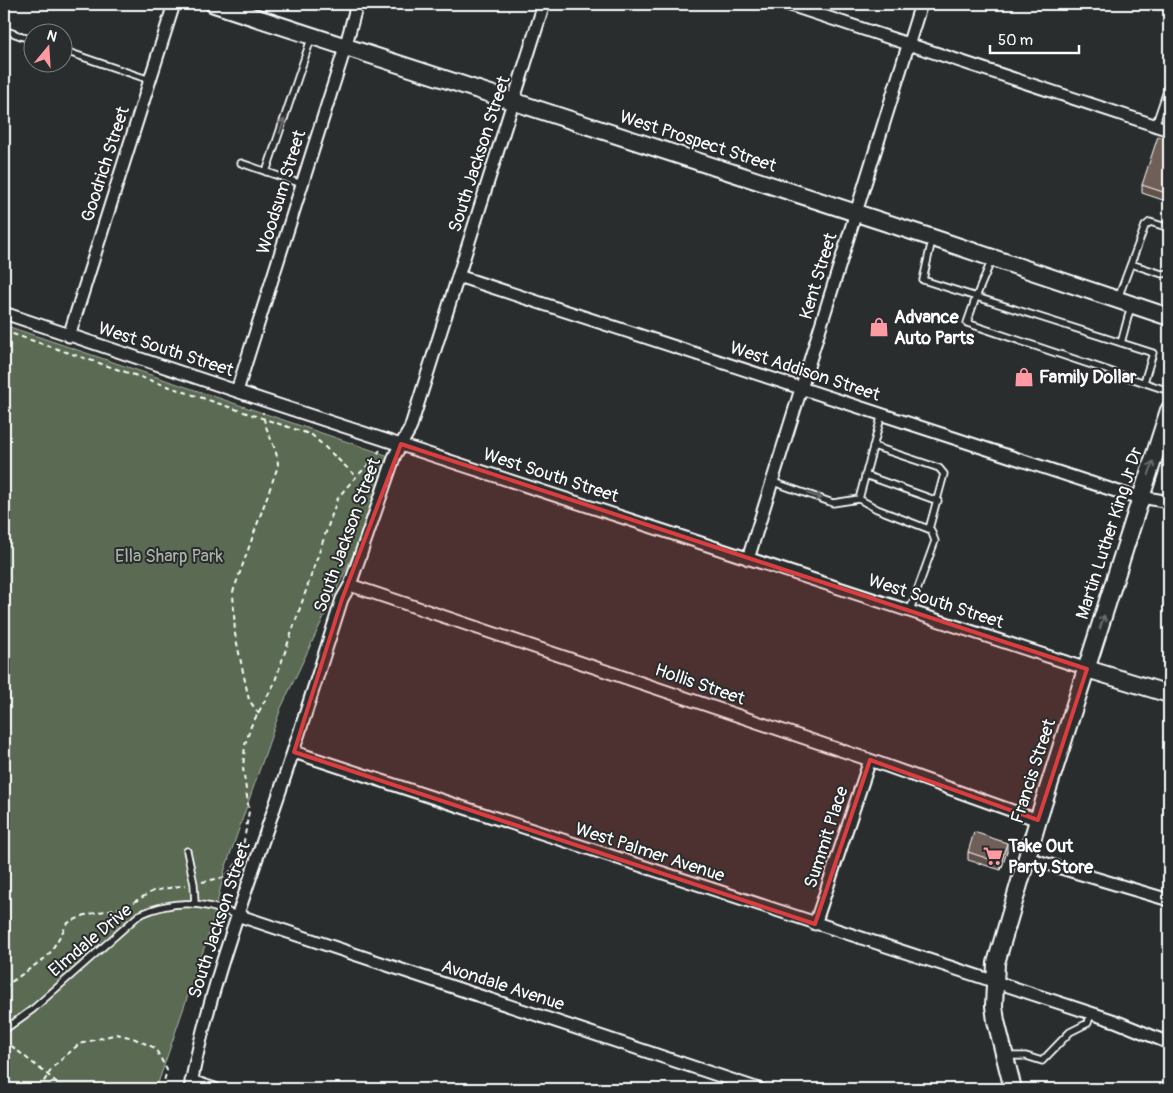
<svg xmlns="http://www.w3.org/2000/svg" width="1173" height="1093" viewBox="0 0 1173 1093" font-family="Pangolin,sans-serif">
<style>
.green{fill:#5a6a52;stroke:#acb4a8}
.lines{fill:none;stroke-linecap:round;stroke-linejoin:round}
.lane-casing{stroke:#fff;stroke-width:9}
.street-casing{stroke:#fff;stroke-width:15}
.secondary-casing{stroke:#fff;stroke-width:20}
.path{stroke:#fff;stroke-width:2;stroke-dasharray:5 4;stroke-linecap:butt}
.lane{stroke:#2a2d2e;stroke-width:5.5}
.street{stroke:#2a2d2e;stroke-width:11}
.secondary{stroke:#2a2d2e;stroke-width:16}
.wall{fill:#60514c;stroke:#fff}
.shaded-wall{fill:#4e423e;stroke:#fff}
.building{fill:#705e58;stroke:#fff}
.oneway{stroke:#6a6c6d}
.marked{fill:#da3e3e;fill-opacity:0.2;stroke:#da3e3e;stroke-width:4;stroke-linejoin:round}
.labels{text-anchor:middle;stroke-width:4;stroke-linejoin:round;paint-order:stroke}
.street-label{font-size:18px;fill:#fff;stroke:#2a2d2e}
.poi-label{font-size:18px;font-weight:bold;fill:#fff;stroke:#2a2d2e;text-anchor:start}
.park-label{font-size:18px;fill:#acb4a8;stroke:#2a2d2e}
</style>
<rect width="100%" height="100%" fill="#2a2d2e"/>
<filter id="ink" filterUnits="userSpaceOnUse"><feTurbulence type="fractalNoise" baseFrequency=".02" numOctaves="2"/><feDisplacementMap in="SourceGraphic" scale="10" xChannelSelector="R" yChannelSelector="G"/><feConvolveMatrix kernelMatrix="1 2 1 2 8 2 1 2 1" color-interpolation-filters="sRGB"/></filter>
<g filter="url(#ink)">
<path class="green" d="M4,325L398,459L281,708L225,869L211,928L156,1089H4Z"/>
<g class="lines">
<defs>
<path id="lane" d="M4,30L32,40
M62,50L150,80
M1155,126L1169,85
M241,163L302,184
M266,172L312,36
M932,240L923,280L1153,353L1144,382
M992,259L976,297L967,323L1169,391
M1131,264L1162,274L1169,273
M1118,298L1145,226L1150,222L1169,228
M1121,343L1131,306
M873,446L939,468L944,474L929,529
M865,475L938,501
M773,482L833,503L859,499L877,509L931,530L935,541L910,610
M859,499L882,414
M187,851L194,884L195,904
M4,1030L33,1009L139,915C174,899 201,901 237,915
M1007,1056H1026L1042,1061L1070,1032L1088,1023L1091,1013"/>
<path id="street" d="M787,4L1169,130
M458,276L1125,494L1169,502
M4,313L263,400L1087,669
M69,336L174,4
M237,391L345,48L357,4
M748,559L921,4
M350,585L870,760L1038,820
M294,752L1115,1021L1169,1043
M1027,858L1169,900
M237,915L759,1089
M815,924L870,760
M191,1081L215,1089
M190,1089C207,998 239,911 269,823C295,749 318,674 342,599L350,585L395,455L410,429L544,4"/>
<path id="secondary" d="M214,4L933,238L1169,317
M1087,669L1169,694
M1013,1089L996,1021L994,1006L996,963L1038,820L1169,410"/>
</defs>
<use href="#lane" class="lane-casing"/>
<use href="#street" class="street-casing"/>
<use href="#secondary" class="secondary-casing"/>
<path class="path" d="M4,331L312,435L357,477
M259,714L249,700L235,634L233,592L278,466C278,447 264,431 263,412
M202,882L225,877L238,862L244,841L249,811L243,768L245,745L251,726L274,684L337,500C349,481 367,469 380,450
M4,987L48,956L68,923L85,915L125,907L153,891L185,885
M4,1040L48,1075L64,1089
M39,1089L53,1067L79,1044L117,1034L133,1038L155,1048L167,1070L162,1089"/>
<use href="#lane" class="lane"/>
<use href="#street" class="street"/>
<use href="#secondary" class="secondary"/>
</g>
<path class="wall" d="M1169,140V202L1142,193V185Z
M1007,851L1001,870L968,860V852Z"/>
<path class="shaded-wall" d="M1007,843V851L1001,870V863Z"/>
<path class="building" d="M1158,136L1169,140V194L1142,185Z
M974,832L1007,843L1001,863L968,852Z"/>
<defs><path id="oneway-shaft" d="M-6 0H5M1.5-3L5.5 0L1.5 3" fill="none" stroke-width="1.6" stroke-linecap="round" stroke-linejoin="round" transform="scale(1.25)"/></defs>
<g class="oneway">
<use href="#oneway-shaft" transform="translate(282 126) rotate(-71)"/>
<use href="#oneway-shaft" transform="translate(1151 468) rotate(-72)"/>
<use href="#oneway-shaft" transform="translate(815 496) rotate(19)"/>
<use href="#oneway-shaft" transform="translate(1102 622) rotate(-72)"/>
</g>
</g>
<path class="marked" d="M401,444L1087,669L1038,820L870,760L815,924L294,752L342,599Z"/>
<defs>
<symbol id="shop-bare" viewBox="-9 -9 18 18"><path d="M-5-2.5h2.3a2.7 3.5 0 0 1 5.4 0H5L5.5 6h-11ZM-1.5-2.5h3a1.5 2.3 0 0 0-3 0Z" fill="#ff9aa2" stroke="#2a2d2e" stroke-width="2.5" paint-order="stroke"/></symbol>
<symbol id="supermarket-bare" viewBox="-9 -9 18 18"><path d="M-6-5.5h2.5l.6 2H6L4.5 2H-2.5L-4.4-4H-6ZM-1.5 3.2a1.3 1.3 0 1 0 .1 0ZM3 3.2a1.3 1.3 0 1 0 .1 0Z" fill="#ff9aa2" stroke="#2a2d2e" stroke-width="2.5" paint-order="stroke"/></symbol>
</defs>
<g fill-rule="evenodd">
<use href="#shop-bare" x="865" y="313" width="28" height="28"/>
<use href="#shop-bare" x="1010" y="363" width="28" height="28"/>
<use href="#supermarket-bare" x="979" y="842" width="28" height="28"/>
</g>
<g class="labels">
<g class="street-label">
<text transform="translate(698 141) rotate(18)" y="6">West Prospect Street</text>
<text transform="translate(479 154) rotate(-72)" y="6">South Jackson Street</text>
<text transform="translate(105 164) rotate(-72)" y="6">Goodrich Street</text>
<text transform="translate(281 192) rotate(-73)" y="6">Woodsum Street</text>
<text transform="translate(818 276) rotate(-73)" y="6">Kent Street</text>
<text transform="translate(166 349) rotate(18)" y="6">West South Street</text>
<text transform="translate(805 371) rotate(18)" y="6">West Addison Street</text>
<text transform="translate(551 475) rotate(18)" y="6">West South Street</text>
<text transform="translate(1109 533) rotate(-72)" y="6">Martin Luther King Jr Dr</text>
<text transform="translate(347 535) rotate(-70)" y="6">South Jackson Street</text>
<text transform="translate(936 601) rotate(18)" y="6">West South Street</text>
<text transform="translate(700 684) rotate(19)" y="6">Hollis Street</text>
<text transform="translate(1033 771) rotate(-72)" y="6">Francis Street</text>
<text transform="translate(826 837) rotate(-72)" y="6">Summit Place</text>
<text transform="translate(650 852) rotate(18)" y="6">West Palmer Avenue</text>
<text transform="translate(219 920) rotate(-72)" y="6">South Jackson Street</text>
<text transform="translate(90 940) rotate(-40)" y="6">Elmdale Drive</text>
<text transform="translate(503 985) rotate(18)" y="6">Avondale Avenue</text>
</g>
<g class="poi-label">
<text x="894" y="323">Advance<tspan x="894" dy="21">Auto Parts</tspan></text>
<text x="1039" y="383">Family Dollar</text>
<text x="1008" y="852">Take Out<tspan x="1008" dy="21">Party Store</tspan></text>
</g>
<g class="park-label">
<text x="169" y="562">Ella Sharp Park</text>
</g>
</g>
<rect width="1173" height="1093" fill="none" stroke="#2a2d2e" stroke-width="20"/>
<rect x="10" y="10" width="1153" height="1073" fill="none" stroke="#fff" stroke-width="2" filter="url(#ink)"/>
<g transform="translate(48 48) rotate(18)"><circle r="24" fill="#2a2d2e" stroke="#7f8182"/>
<path d="M0-4L9 19L0 12L-9 19Z" fill="#ff9aa2"/>
<text y="-8" font-size="14" font-weight="bold" text-anchor="middle" fill="#ffffff">N</text>
</g>
<path d="M990 45v8h89v-8" fill="none" stroke="#ffffff" stroke-width="2.5"/>
<text x="998" y="45" font-size="15" fill="#ffffff" stroke="#2a2d2e" stroke-width="4" paint-order="stroke">50 m</text>
</svg>
